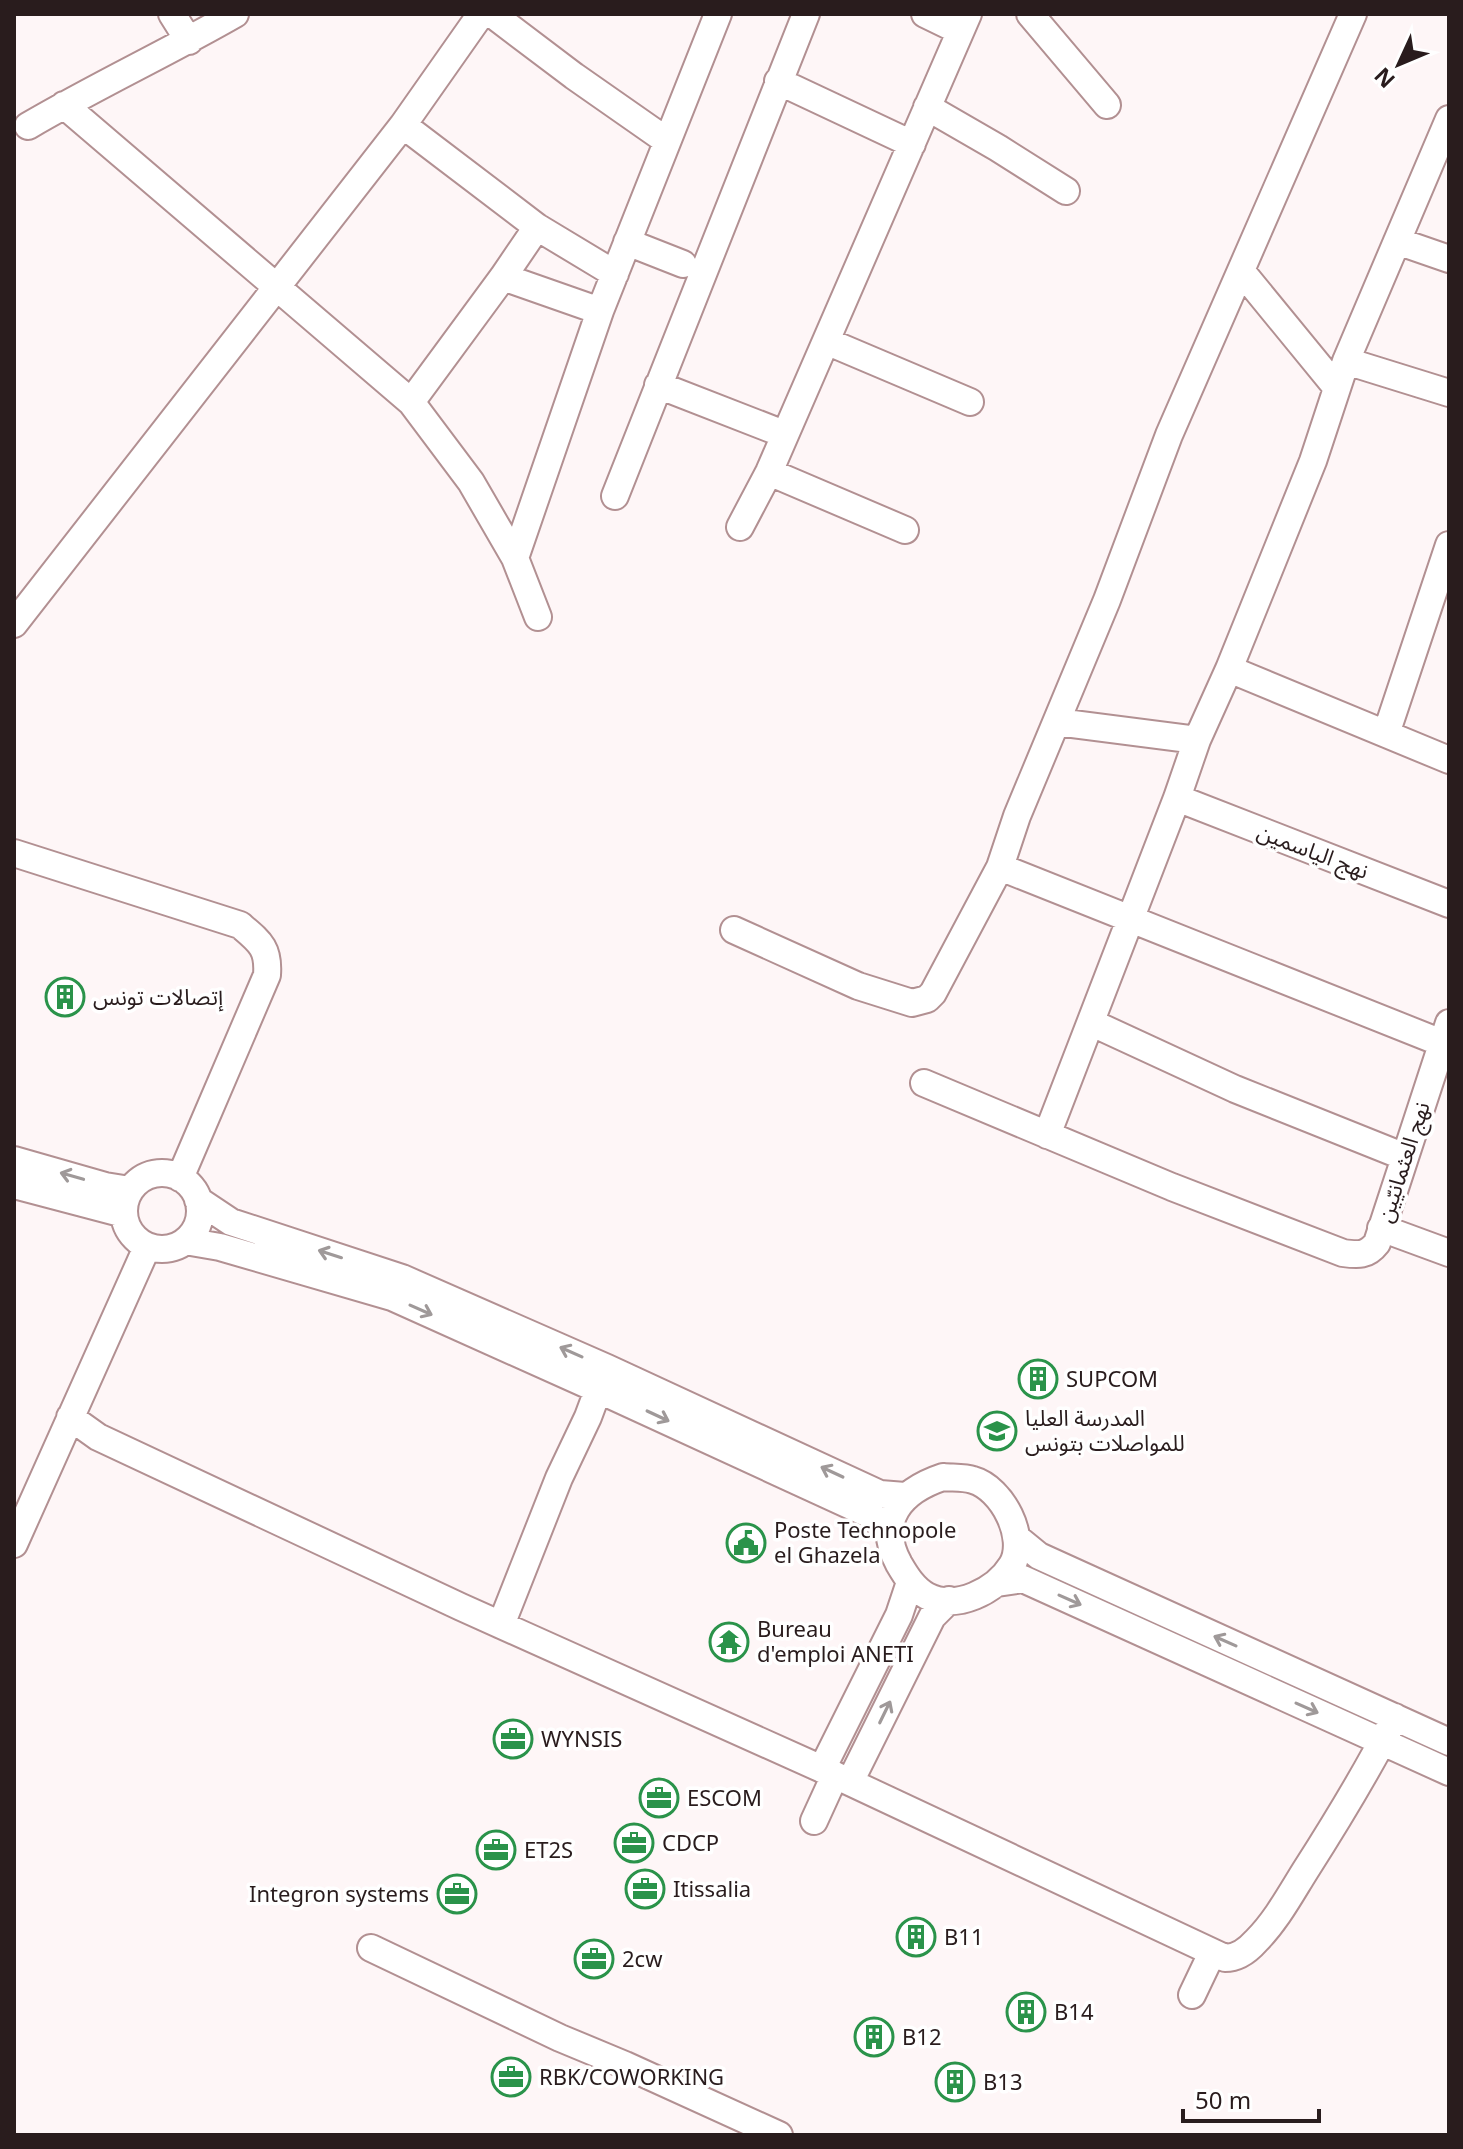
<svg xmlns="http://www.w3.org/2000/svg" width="1463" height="2149" viewBox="0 0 1463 2149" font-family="Georgia,'Noto Sans Arabic',serif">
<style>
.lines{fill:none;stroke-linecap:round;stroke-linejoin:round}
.minor-casing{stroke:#b29092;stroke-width:30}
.minor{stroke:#fff;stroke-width:26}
.oneway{stroke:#9f9999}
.labels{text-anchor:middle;stroke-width:7;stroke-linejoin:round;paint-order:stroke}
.street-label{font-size:22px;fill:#291c1d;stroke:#fff}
.poi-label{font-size:22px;fill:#291c1d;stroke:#fff;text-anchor:start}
</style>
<rect width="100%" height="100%" fill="#fef6f7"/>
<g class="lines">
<defs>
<path id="minor" d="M172,14L189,41
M492,14L574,76L667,141
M925,14L960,31
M1030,14L1107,105
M1353,14L1169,435L1107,600L1017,816L1000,867L1442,1043
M778,81L912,144
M64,105L411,402L471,482L515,558L538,617
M927,107L998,148L1066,191
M403,125L537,227L615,274
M28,126C96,86 167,53 235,14
M1397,241L1449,259
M627,242L683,264
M1242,272L1337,388
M503,277L600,311
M826,341L970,402
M1346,361L1449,393
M658,385L784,434
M411,402L503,277L537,227
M769,472L905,530
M615,496L806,14
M740,527L769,472L968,14
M515,558L600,311L718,14
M14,624L403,125L481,14
M1229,669L1449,760
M1057,722L1197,740
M1386,734L1449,545
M1177,798L1449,904
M14,853L240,925C260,942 269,948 267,975L180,1178
M734,930L858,986L912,1003L927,999L933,993L1000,867
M1092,1023L1235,1089L1405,1157
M924,1083L1172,1187L1343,1253C1358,1255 1367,1256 1377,1243L1449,1023
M1047,1135L1177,798L1197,740L1229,669L1313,461L1346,361L1449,119
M14,1160L105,1186L130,1190
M124 1211a38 38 0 1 1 76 0a38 38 0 1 1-76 0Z
M14,1185L124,1214
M198,1200L231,1222L402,1278L607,1368L880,1494L905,1496
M1381,1228L1449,1253
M185,1241L220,1247L392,1297L597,1389L871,1515L891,1534
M70,1417L98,1437L461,1607L822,1769L1225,1958C1238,1958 1248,1950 1256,1941C1276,1921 1290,1895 1305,1871C1337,1821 1368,1770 1395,1717
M943,1477C952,1478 964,1477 973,1480C1002,1488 1028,1538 1012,1565C996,1591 956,1611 927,1596C914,1589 906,1576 899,1564C875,1520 901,1491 943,1477Z
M1017,1538L1039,1556L1449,1742
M14,1544L147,1247
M997,1583L1023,1579L1449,1772
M501,1625L559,1478L588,1417L604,1374
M822,1769L899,1615L910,1582
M850,1782L932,1617L949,1600
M814,1821L835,1775
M371,1948L560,2038L625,2065L779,2135
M1192,1995L1212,1953"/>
</defs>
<use href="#minor" class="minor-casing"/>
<use href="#minor" class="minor"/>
</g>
<defs><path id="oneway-shaft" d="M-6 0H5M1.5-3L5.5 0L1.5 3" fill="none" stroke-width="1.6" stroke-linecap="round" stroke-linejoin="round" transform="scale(2)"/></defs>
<g class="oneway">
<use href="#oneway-shaft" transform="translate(72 1176) rotate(-164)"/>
<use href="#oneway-shaft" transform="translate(330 1254) rotate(-162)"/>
<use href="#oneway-shaft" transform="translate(421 1310) rotate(24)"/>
<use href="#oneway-shaft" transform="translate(571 1352) rotate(-156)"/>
<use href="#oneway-shaft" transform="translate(658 1416) rotate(25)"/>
<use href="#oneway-shaft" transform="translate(832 1472) rotate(-155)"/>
<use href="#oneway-shaft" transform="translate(1070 1600) rotate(24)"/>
<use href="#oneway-shaft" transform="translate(1225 1641) rotate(-156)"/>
<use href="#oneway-shaft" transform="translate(1307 1708) rotate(24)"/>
<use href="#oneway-shaft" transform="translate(885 1712) rotate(-64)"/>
</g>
<defs>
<symbol id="building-ring" viewBox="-11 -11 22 22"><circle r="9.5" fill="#fff" stroke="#2a934a" stroke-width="1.5"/><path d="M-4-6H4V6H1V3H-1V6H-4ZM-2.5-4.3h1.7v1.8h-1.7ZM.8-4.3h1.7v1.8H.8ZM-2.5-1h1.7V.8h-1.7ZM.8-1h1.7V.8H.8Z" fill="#2a934a"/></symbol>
<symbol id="school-ring" viewBox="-11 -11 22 22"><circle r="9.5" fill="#fff" stroke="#2a934a" stroke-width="1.5"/><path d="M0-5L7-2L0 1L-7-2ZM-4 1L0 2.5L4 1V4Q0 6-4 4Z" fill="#2a934a"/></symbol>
<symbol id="civic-ring" viewBox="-11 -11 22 22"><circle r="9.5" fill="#fff" stroke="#2a934a" stroke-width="1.5"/><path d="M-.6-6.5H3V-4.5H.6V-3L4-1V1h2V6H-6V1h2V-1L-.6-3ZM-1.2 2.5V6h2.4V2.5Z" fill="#2a934a"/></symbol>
<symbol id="temple-ring" viewBox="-11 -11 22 22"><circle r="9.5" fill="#fff" stroke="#2a934a" stroke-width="1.5"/><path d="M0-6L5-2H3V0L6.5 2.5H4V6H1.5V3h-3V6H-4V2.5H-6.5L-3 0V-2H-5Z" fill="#2a934a"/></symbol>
<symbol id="office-ring" viewBox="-11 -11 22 22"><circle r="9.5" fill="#fff" stroke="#2a934a" stroke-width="1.5"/><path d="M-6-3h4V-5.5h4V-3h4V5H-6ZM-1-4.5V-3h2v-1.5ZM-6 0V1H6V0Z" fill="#2a934a"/></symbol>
</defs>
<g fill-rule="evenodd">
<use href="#building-ring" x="43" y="975" width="44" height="44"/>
<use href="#building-ring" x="1016" y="1357" width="44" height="44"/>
<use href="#school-ring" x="975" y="1409" width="44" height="44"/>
<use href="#civic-ring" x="724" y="1521" width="44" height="44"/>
<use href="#temple-ring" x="707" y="1620" width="44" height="44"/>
<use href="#office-ring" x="491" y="1717" width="44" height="44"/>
<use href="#office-ring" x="637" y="1776" width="44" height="44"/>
<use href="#office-ring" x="612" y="1821" width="44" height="44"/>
<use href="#office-ring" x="474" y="1828" width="44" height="44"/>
<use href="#office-ring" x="623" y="1867" width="44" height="44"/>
<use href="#office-ring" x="435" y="1872" width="44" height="44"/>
<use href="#building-ring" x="894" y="1915" width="44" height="44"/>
<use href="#office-ring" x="572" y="1937" width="44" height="44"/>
<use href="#building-ring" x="1004" y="1990" width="44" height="44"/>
<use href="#building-ring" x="852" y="2015" width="44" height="44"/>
<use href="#office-ring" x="489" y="2055" width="44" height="44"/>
<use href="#building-ring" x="933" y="2060" width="44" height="44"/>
</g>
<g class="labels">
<g class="street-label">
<text transform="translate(1313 851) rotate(21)" y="8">نهج الياسمين</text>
<text transform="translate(1403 1162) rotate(-72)" y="8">نهج العثمانيّين</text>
</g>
<g class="poi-label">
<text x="93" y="1005">إتصالات تونس</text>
<text x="1066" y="1387">SUPCOM</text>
<text x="1025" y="1426">المدرسة العليا<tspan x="1025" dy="25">للمواصلات بتونس</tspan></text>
<text x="774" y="1538">Poste Technopole<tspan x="774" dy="25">el Ghazela</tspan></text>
<text x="757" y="1637">Bureau<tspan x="757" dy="25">d'emploi ANETI</tspan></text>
<text x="541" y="1747">WYNSIS</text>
<text x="687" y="1806">ESCOM</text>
<text x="662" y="1851">CDCP</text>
<text x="524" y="1858">ET2S</text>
<text x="673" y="1897">Itissalia</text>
<text x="429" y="1902" text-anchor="end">Integron systems</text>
<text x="944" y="1945">B11</text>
<text x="622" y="1967">2cw</text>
<text x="1054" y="2020">B14</text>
<text x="902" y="2045">B12</text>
<text x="539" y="2085">RBK/COWORKING</text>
<text x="983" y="2090">B13</text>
</g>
</g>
<rect width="1463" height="2149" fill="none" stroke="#291c1d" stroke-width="32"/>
<g transform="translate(1399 64) rotate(226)" stroke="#ffffff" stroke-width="6" paint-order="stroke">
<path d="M0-6L14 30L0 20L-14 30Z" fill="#291c1d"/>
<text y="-12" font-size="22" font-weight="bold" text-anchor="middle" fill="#291c1d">N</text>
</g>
<path d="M1183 2109v12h136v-12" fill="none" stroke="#291c1d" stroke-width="4"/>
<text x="1195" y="2109" font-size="24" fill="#291c1d" stroke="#ffffff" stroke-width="6" paint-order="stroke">50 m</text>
</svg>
